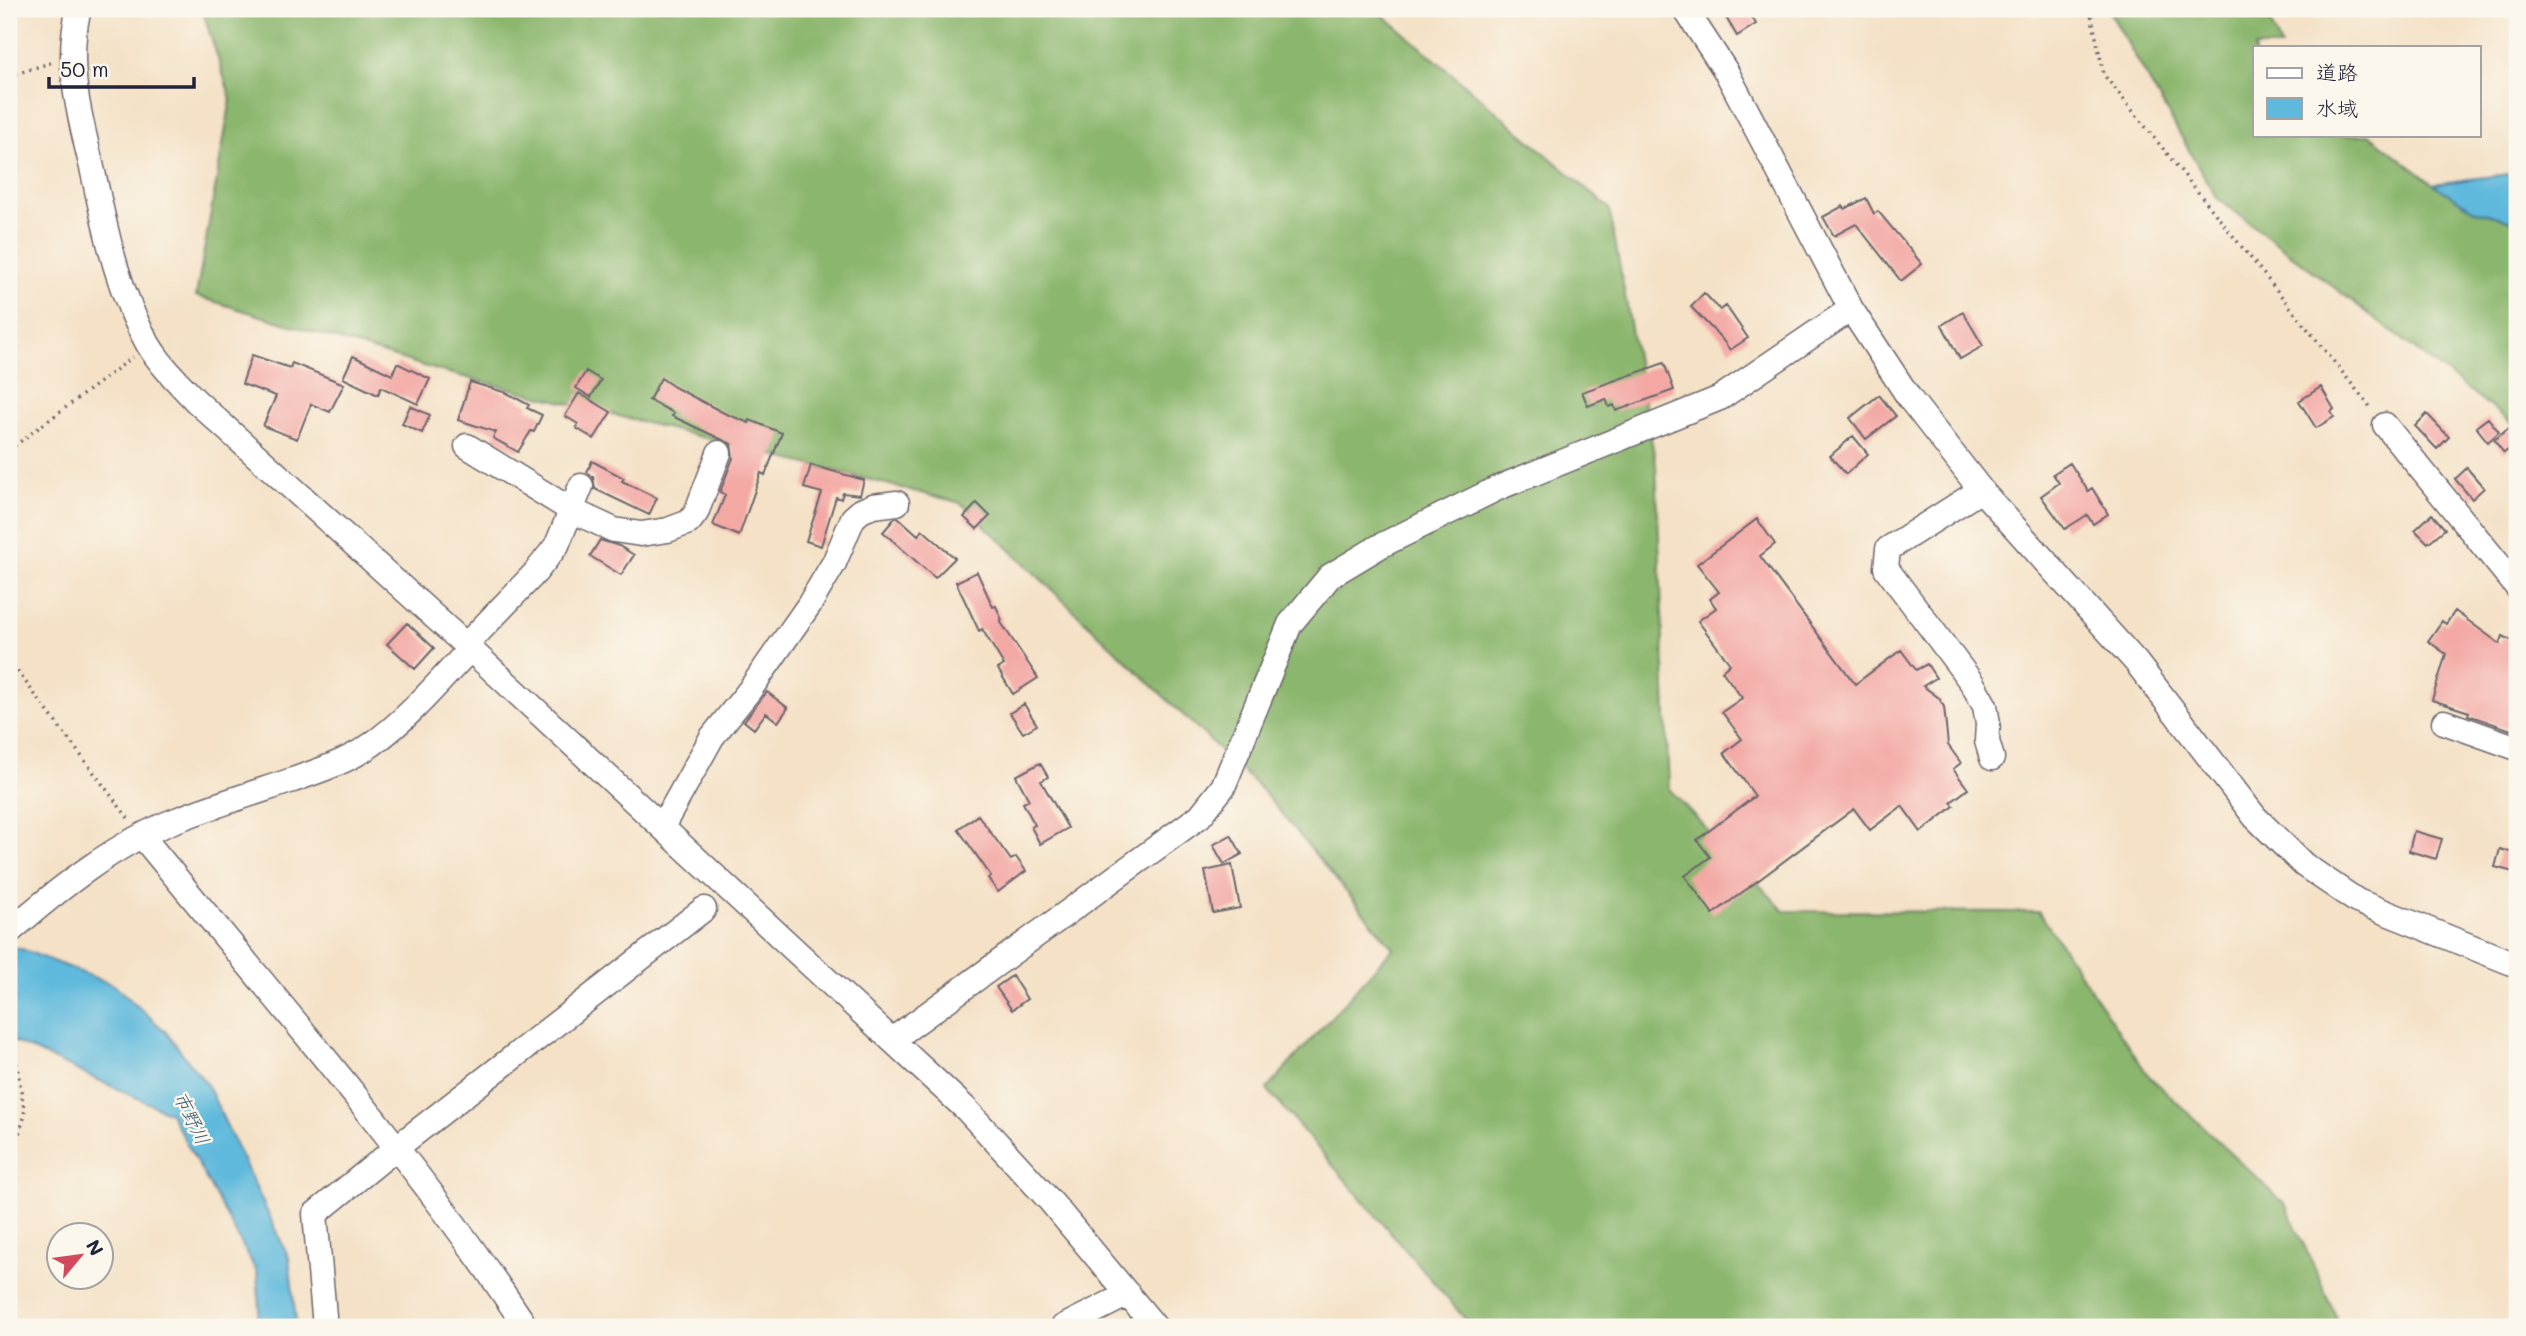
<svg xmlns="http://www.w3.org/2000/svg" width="2526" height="1336" viewBox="0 0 2526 1336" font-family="Mali,'Klee One',sans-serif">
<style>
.forest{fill:#8bb66d;stroke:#566c54;stroke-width:2}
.water{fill:#5eb9dc;stroke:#406e8c;stroke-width:2}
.building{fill:#f3a8a4}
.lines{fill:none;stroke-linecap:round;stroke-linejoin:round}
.minor-casing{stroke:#6c656c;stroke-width:27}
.path{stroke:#6c656c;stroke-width:3.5;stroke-dasharray:2 5;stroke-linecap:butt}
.minor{stroke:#fff;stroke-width:24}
.labels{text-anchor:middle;stroke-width:5;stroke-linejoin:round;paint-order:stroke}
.water-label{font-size:19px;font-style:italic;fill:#375773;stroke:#fbf7ec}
</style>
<rect width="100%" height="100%" fill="#fbf7ec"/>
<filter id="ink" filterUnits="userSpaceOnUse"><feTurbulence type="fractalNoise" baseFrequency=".0143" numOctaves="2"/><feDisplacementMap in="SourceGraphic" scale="14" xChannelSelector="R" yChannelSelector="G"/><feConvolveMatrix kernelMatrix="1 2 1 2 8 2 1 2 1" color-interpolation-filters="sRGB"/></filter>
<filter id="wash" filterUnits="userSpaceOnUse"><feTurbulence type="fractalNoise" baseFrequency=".00686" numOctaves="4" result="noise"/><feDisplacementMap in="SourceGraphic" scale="28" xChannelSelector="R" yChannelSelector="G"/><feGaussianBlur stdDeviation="1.57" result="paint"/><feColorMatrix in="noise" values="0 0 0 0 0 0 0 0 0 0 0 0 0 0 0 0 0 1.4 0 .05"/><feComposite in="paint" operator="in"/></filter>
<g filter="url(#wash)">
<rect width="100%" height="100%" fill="#f4e1c6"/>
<path class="forest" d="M202,9H1376L1609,208L1656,465L1669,789L1784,911L2039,912L2148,1075L2286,1205L2341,1327H1472L1267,1089L1393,948L1262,790L961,503L437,370L196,296L231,99Z
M2108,9H2265L2281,47H2255V135H2370L2433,184L2476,211L2517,222V427L2216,197Z"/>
<path class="water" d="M2517,173V222L2476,211L2433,184Z
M9,947L19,948L114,985L165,1031L208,1086L289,1258L296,1321L294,1327H255L260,1309L257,1272L170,1113L9,1039Z"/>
<g id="blocks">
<path class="building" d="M1721,9H1747L1756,24L1737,36Z
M1866,198L1874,214L1878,211L1922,264L1901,281L1856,224L1834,236L1823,217L1843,206L1845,209Z
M1704,293L1720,310L1726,306L1748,338L1730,350L1721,338L1691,307Z
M1963,312L1983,346L1960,359L1942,325Z
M252,355L290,368L292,363L344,384L330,412L311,404L297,439L263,426L276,396L242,384Z
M353,356L392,375L397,363L430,379L418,404L381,387L378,395L343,378Z
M1664,363L1674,390L1616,411L1614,405L1609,407L1606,399L1588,406L1582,392Z
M586,371L601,380L591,397L576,388Z
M661,378L674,387L724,413L749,423L750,420L782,433L765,475L761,473L739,536L713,525L725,495L720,492L733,458L731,444L672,416L674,413L649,400Z
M470,382L507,393L529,405L527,408L542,415L534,432L531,431L518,452L493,438L496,432L458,420Z
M2321,387L2334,409L2331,412L2334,417L2316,428L2299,401Z
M579,393L611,412L594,439L576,428L578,424L565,416Z
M1879,395L1896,416L1866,439L1850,418Z
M410,406L430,415L422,433L402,424Z
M2427,414L2449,437L2437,449L2415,426Z
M2488,418L2499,432L2488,442L2476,427Z
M2517,422V443L2504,453L2494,440Z
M1853,436L1868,454L1846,474L1830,456Z
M592,461L624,478L622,481L657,498L649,515L595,489L593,477L587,472Z
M2070,463L2088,491L2092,488L2108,514L2093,524L2087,515L2065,529L2041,496L2059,483L2053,474Z
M811,465L864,480L860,495L843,493L841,499L836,497L821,546L806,541L822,493L804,488Z
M2467,468L2484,488L2472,499L2455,479Z
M977,503L990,516L977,529L964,517Z
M2432,514L2445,529L2428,543L2415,530Z
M895,518H899L918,535L923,530L955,558L935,578L883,532Z
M1757,519L1775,544L1760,556L1855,684L1901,650L1916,670L1927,664L1936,678L1923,686L1939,698L1944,707L1948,745L1961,763L1953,769L1968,789L1951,802L1954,806L1921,832L1902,806L1870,830L1854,809L1713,914L1685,876L1710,857L1697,840L1755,796L1724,753L1742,739L1722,712L1742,698L1722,671L1730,664L1698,621L1716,608L1710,599L1719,592L1697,564Z
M600,540L619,546L634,555L621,575L590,556Z
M977,572L993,607L996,606L1002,620L1000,621L1038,678L1013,694L998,669L1004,665L982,629L979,631L956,582Z
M2455,611L2500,644L2503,636L2517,643V723L2514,731L2468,715L2469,712L2432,700L2446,654L2428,641L2442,621L2446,624Z
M407,623L434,648L415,669L387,644Z
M767,692L788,708L778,722L766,713L754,729L744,721Z
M1024,704L1037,725L1023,733L1010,713Z
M1040,763L1048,777L1041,781L1068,828L1040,844L1031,827L1035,825L1023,803L1029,800L1016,776Z
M978,815L1011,860L1016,857L1026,871L998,892L988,878L991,876L958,829Z
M2414,831L2442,839L2436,859L2409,851Z
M1231,835L1242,854L1224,864L1213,845Z
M2500,849L2517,854V873L2495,867Z
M1232,865L1240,908L1213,913L1205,871Z
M1012,976L1027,999L1012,1010L996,987Z"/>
</g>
</g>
<g filter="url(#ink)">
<use href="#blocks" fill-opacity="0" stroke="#6c656c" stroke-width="2"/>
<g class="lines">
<defs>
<path id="minor" d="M79,9C64,64 80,117 93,172C106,231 117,290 148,344C161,366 179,383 196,401L470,649L966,1109L1052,1203L1155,1327
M1685,9L1727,73L1851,309L1910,399L1981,490L2136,662L2255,817L2304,865L2357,901L2517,965
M2385,425L2517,587
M467,446L571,510L614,530L641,534L668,530L689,522L696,513L719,453
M1981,490L1888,549L1886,568L1972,683L1985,706L1988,724L1987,741L1992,758
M466,645L535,573L557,545L581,486
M2444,722L2517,748
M662,827L712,737L749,691L809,605L834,563L853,518L861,511L873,506L897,503
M142,836C273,997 412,1154 526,1327
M9,932C57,890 116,843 176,820C215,805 254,793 293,780C319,771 348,761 371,745C408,719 439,682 470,649
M892,1040L1200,816L1223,787L1290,624L1330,576L1380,546L1498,488L1720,398L1851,309
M325,1327L315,1214L396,1148L704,909
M1063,1327L1128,1294"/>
</defs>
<use href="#minor" class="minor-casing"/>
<path class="path" d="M2090,9L2104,75L2371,408
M9,76L53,62
M9,450L133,357
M9,660L128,818
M9,1046L14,1047L25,1115L9,1165"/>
<use href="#minor" class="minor"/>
</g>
</g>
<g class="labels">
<g class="water-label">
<text transform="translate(192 1118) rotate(64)" y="7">市野川</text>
</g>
</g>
<rect width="2526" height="1336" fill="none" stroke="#fbf7ec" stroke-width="35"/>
<rect x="2253" y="46" width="228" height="91" fill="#fbf7ec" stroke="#a4a2a5" stroke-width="2"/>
<rect x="2267" y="68" width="35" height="10" fill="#ffffff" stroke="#a4a2a5" stroke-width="2"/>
<text x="2316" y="80" font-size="21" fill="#22223b">道路</text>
<rect x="2267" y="98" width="35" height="21" fill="#5eb9dc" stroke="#a4a2a5" stroke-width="2"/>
<text x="2316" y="116" font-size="21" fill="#22223b">水域</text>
<g transform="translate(80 1256) rotate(61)"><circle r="33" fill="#fbf7ec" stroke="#a4a2a5" stroke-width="2"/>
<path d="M0-5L12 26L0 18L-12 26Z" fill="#d1495b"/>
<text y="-10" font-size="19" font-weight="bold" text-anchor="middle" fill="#22223b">N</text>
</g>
<path d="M49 77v10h145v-10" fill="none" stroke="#22223b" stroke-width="3.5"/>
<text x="60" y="77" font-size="21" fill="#22223b" stroke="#fbf7ec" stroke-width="5" paint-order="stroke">50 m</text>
</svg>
